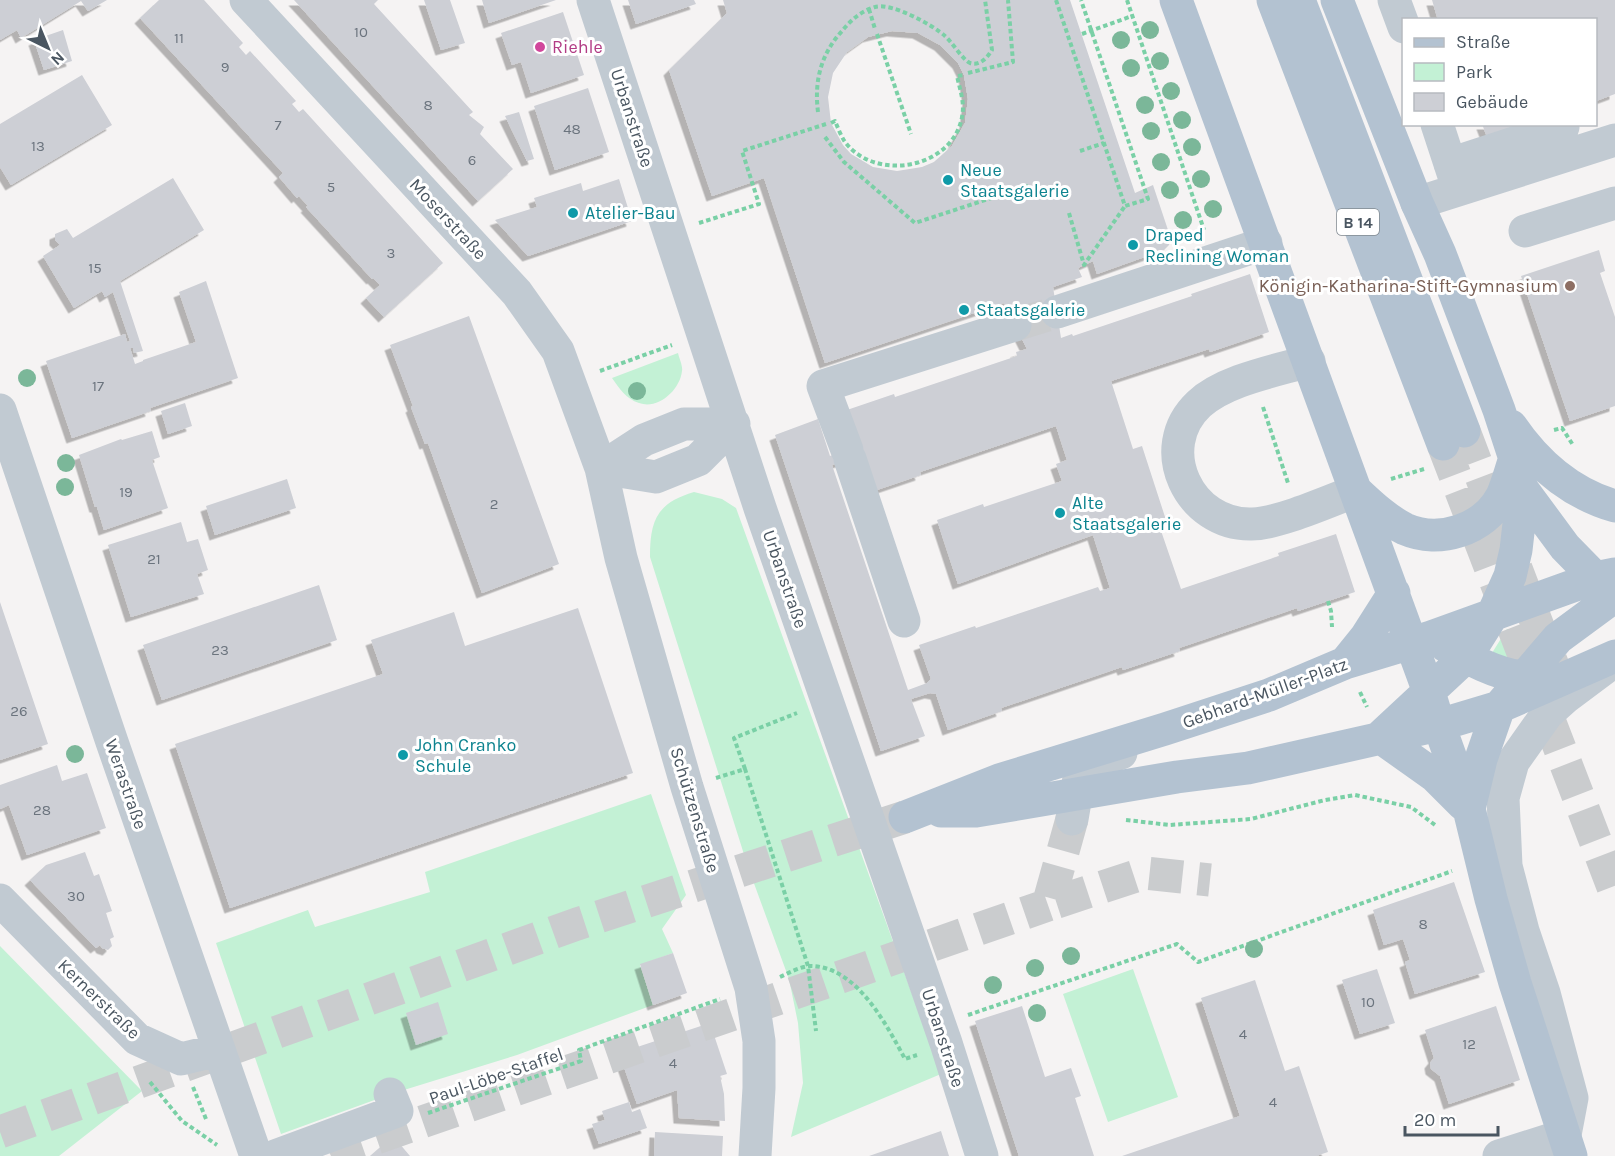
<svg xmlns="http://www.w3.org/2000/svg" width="1615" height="1156" viewBox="0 0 1615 1156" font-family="Karla,sans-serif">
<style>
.green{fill:#c3f1d5}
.building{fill:#cdcfd5;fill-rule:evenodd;filter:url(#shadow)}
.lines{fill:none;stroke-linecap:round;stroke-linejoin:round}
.minor-tunnel{stroke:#caccce;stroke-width:33;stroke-dasharray:33 16;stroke-linecap:butt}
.major-tunnel{stroke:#caccce;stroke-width:33;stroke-dasharray:33 16;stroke-linecap:butt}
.path{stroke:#7ad0a6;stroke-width:4;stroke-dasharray:4.5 3;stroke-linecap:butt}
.minor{stroke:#c1cad2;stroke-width:33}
.major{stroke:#b3c2d1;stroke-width:33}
.tree{fill:#7bb799}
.hotel-dot{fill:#d1479c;stroke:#fff;stroke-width:2}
.culture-dot{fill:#0f9aa8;stroke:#fff;stroke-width:2}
.education-dot{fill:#8d6e63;stroke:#fff;stroke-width:2}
.labels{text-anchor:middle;stroke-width:6;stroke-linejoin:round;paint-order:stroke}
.number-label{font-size:15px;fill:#6b747e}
.shield{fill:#fff;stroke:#808990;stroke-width:1.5}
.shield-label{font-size:16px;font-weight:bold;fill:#4a5661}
.hotel-label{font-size:18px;fill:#b23c85;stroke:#fff;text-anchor:start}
.street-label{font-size:18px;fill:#4a5661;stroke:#fff}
.culture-label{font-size:18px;fill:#0d838f;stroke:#fff;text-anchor:start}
.education-label{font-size:18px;fill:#785e54;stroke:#fff;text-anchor:end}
</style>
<defs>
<filter id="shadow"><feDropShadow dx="-5.5" dy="5.5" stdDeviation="0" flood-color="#0004"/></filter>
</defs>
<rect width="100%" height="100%" fill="#f5f3f3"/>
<path class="green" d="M678,353C679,358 683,366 682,371C680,390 658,410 639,403C626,399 619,388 612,378Z
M694,492L722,499L736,508L941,1074L791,1137L803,1083L798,1023L789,979L748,867L650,557C650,520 657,503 694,492Z
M1507,629H1542L1524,647L1514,662L1492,653Z
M651,794L686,895L662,929L673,953L640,965L653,1005L517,1055L391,1094L281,1134L216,943L308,910L315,927L430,892L425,872Z
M0,946L142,1091L59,1156H0Z
M1133,969L1178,1097L1108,1122L1063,994Z"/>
<path class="building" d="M0,0H107L88,11L81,1L21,38L17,30L0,40Z
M159,0H204L243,43L239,47L246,55L250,51L296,101L292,104L299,112L303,109L443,263L384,317L366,298L380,285L373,278L372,279L306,207L308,206L299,196L297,198L279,177L283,173L140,18Z
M294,0H378L374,4L473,112L469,115L484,127L480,134L513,169L478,201Z
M424,0H450L465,43L441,50Z
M482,0H556L489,23Z
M628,0H694L696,4L636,24Z
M723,0H1070L1135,193L1153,185L1171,239L1169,245L1164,250L1097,274L1093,261L1084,265L1078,268L1082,277L1053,287L1061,338L1072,334L1073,336L1192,296L1191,294L1250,274L1269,332L1210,352L1209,349L1111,381L1133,449L1142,446L1166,520L1158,522L1181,589L1279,556L1278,553L1336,534L1355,592L1298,611L1297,608L1179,648L1180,651L1123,670L1122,667L1001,708L1002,711L948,730L936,694L930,693L911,699L925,736L881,751L775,435L818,419L830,456L847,450L841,412L894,394L895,397L1017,356L1016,352L1027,349L1004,303L825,363L764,178L712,196L669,70L727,13ZM892,31L918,33L940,45L958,63L964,75L968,99L965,123L952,146L934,162L922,167L897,171L873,167L851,154L843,145L831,123L828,97L833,73L847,52L868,37ZM1056,426L1067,460L1056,464L1062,481L984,507L983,504L937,520L958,584L1093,535L1110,588L1100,591L1098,587L976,628L975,626L919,645L931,679L927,683L908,690L832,465L850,459L868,493L921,475L920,472Z
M1432,0H1615V94L1596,101V20H1438Z
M563,12L584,75L531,93L521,62L512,65L501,33Z
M63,30L72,61L44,70L34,40Z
M82,75L112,125L11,185L0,167V124Z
M588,88L609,152L555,170L534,106Z
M519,112L534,159L527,161L505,116Z
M1482,124H1524L1487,137Z
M173,178L204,230L120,281L143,351L134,353L133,348H130L135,364L143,361V360L196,342L179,292L206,281L238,378L150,408L151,411L72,438L46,361L125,334L127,342L130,341L113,292L105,297L102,291L74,308L43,256L60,245L55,240V234L67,229L73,238Z
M619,179L632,221L528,256L495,220L537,207L534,198L581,183L583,191Z
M1599,250L1605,271L1600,273L1615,317V406L1570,421L1521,276Z
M469,316L559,564L482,593L428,443L425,444L411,407L413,406L390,345Z
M185,403L192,426L168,434L161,411Z
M152,431L160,457L152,460L168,508L104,530L97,507H95L79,455L121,439L122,440Z
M287,479L296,508L215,535L206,506Z
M181,522L187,542L198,539L208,570L197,574L204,594L131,617L108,545Z
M319,585L337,640L162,700L143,645Z
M0,602L48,744L0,760Z
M578,608L633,773L230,908L175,744L383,674L371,640L454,612L465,646Z
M57,765L62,781L87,773L106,828L27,855L9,805L0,809V785Z
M85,852L94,876L99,874L112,911L106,913L114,937L110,939L112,946L108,950L102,948L100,945L96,948L30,880L46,865Z
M1454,882L1485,972L1415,994L1405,962L1410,960L1403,939L1384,945L1373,910Z
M673,953L687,993L653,1005L640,964Z
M1377,969L1395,1023L1360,1034L1342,980Z
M1255,980L1285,1071L1299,1066L1328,1152L1316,1156H1122L1240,1116L1201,998Z
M438,1002L448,1034L416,1045L406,1013Z
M1022,1006L1045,1077L1071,1068L1081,1096L1075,1098L1094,1156H1019L975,1021Z
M1496,1006L1520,1080L1449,1104L1440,1076L1431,1069L1430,1063L1434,1058L1425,1030Z
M710,1023L727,1074L720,1076L724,1094L725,1121L679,1118L677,1090L637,1104L619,1053Z
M629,1102L632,1112L640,1109L647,1128L599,1144L592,1124L605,1120L602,1111Z
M941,1131L949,1156H869Z
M655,1132L723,1136L722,1156H654Z
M393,1136L410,1156H370Z"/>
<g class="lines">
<path class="minor-tunnel" d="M1015,325L1057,312
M1072,819L1048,905L1145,873L1210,880
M331,1156L350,1147L1048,905"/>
<path class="major-tunnel" d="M1464,431L1556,674
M1443,444L1615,892
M0,1132L577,924L905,817"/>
<path class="path" d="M1056,0L1125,206L1148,199L1081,0
M1127,0L1204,230
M869,9L875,29
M877,34L911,134
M1082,34L1132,16
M968,73L1013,62L1008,0
M818,112C814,81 821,54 842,31C851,20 861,11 875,7C891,2 933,25 945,36C952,42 963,60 970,63C980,66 987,58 992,50L985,0
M831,123L835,121C838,128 841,136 845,142C876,183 953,168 962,117C965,103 960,90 957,76L964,75
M825,137L844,162L915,223L1028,186
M1080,151L1104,143
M1069,213L1084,265L1125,206
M699,223L759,204L742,151L826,124
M600,371L672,345
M1263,407L1288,483
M1554,430L1562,428L1573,445
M1391,479L1424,469
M1328,601L1331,611L1332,627
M1360,692L1367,707
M745,769L734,738L797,713
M716,778L745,769L808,966L816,1031
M1126,820L1170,825L1251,819L1325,800L1355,795L1411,807L1435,825
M780,977C789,973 801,966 811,966C857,967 886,1024 905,1059L917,1055
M968,1015L1177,944L1198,962L1452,871
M150,1082L182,1121L217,1145
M193,1087L206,1119
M428,1113L581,1061L579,1050L720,999"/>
<path class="minor" d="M246,0L517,293L558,351L601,468L621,558L687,787L751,988L759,1041V1088L755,1156
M593,0L760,508L946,1043L982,1156
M1394,0L1404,27
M1437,124L1457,185
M1450,164L1563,127L1562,124
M1417,203L1615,140
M1525,231L1615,203
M1057,312L1266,243
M1309,361C1275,371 1225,380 1199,404C1152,448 1189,526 1252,524C1278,524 1329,501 1356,491
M0,410L112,742L256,1156
M847,450L823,386L1015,325
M850,459L904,621
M601,468L656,477L698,460L734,424
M601,468L644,440L684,424H734
M1072,819L1080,772L1093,763L1121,753
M0,900L137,1039L181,1059L218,1050
M275,1156L397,1111L390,1094
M1499,1156L1565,1135L1572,1098L1544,993L1523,931L1506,866L1503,798L1513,762L1547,714L1566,697L1606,667"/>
<path class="major" d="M1176,0L1429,692L1439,725L1469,809L1491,899L1515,983L1571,1156
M1273,0L1443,444
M1299,0L1464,431
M1337,0L1417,203L1440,254L1499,410L1515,459L1520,486V515L1516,550L1510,576L1493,614L1466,657L1380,737
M1511,426C1537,464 1570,493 1615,506
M1520,486L1565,547L1607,590
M1357,492C1372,506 1387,520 1405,529C1439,544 1484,530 1502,496C1507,485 1510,473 1514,461
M1446,646C1469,659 1496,674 1522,677C1528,678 1535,677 1541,677
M1345,663L1366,637L1394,593
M1380,737L1435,776L1463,804
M1469,809L1481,759L1499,707L1558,638L1615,596
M941,811H976L1177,777L1248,768L1439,725L1499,707L1615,656
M905,817L999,780L1165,729L1269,695L1345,663L1431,637L1595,578L1615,574"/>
</g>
<g class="tree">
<circle cx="1150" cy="30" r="9"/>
<circle cx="1121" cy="40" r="9"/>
<circle cx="1160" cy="61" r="9"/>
<circle cx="1131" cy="68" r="9"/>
<circle cx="1171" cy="91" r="9"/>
<circle cx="1145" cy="105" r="9"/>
<circle cx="1182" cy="120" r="9"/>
<circle cx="1151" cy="131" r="9"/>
<circle cx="1192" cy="147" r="9"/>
<circle cx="1161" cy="162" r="9"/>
<circle cx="1201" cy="179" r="9"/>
<circle cx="1170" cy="190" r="9"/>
<circle cx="1213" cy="209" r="9"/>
<circle cx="1183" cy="220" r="9"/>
<circle cx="27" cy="378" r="9"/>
<circle cx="637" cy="391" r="9"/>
<circle cx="66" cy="463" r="9"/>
<circle cx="65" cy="487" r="9"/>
<circle cx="75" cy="754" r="9"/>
<circle cx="1254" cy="949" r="9"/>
<circle cx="1071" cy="956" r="9"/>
<circle cx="1035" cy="968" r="9"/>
<circle cx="993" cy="985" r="9"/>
<circle cx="1037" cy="1013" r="9"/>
</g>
<circle class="hotel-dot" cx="540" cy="47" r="6"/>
<g class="culture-dot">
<circle cx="948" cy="180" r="6"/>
<circle cx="573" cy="213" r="6"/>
<circle cx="1133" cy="245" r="6"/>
<circle cx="964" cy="310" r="6"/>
<circle cx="1060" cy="513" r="6"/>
<circle cx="403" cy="755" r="6"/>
</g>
<circle class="education-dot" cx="1570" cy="286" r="6"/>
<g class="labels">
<g class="number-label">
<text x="361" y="37">10</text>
<text x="179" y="43">11</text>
<text x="225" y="72">9</text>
<text x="428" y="110">8</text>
<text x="278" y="130">7</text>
<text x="572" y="134">48</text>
<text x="38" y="151">13</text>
<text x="472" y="165">6</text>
<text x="331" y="192">5</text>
<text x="391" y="258">3</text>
<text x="95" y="273">15</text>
<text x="98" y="391">17</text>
<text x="126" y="497">19</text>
<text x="494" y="509">2</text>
<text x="154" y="564">21</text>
<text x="220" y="655">23</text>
<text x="19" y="716">26</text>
<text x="42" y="815">28</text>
<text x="76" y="901">30</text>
<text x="1423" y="929">8</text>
<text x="1368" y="1007">10</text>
<text x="1243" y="1039">4</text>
<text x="1469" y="1049">12</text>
<text x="673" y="1068">4</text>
<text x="1273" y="1107">4</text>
</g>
<rect class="shield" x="1337" y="209" width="42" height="26" rx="4.5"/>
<g class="shield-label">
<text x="1358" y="228">B 14</text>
</g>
<g class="hotel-label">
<text x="552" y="53">Riehle</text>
</g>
<g class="street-label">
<text transform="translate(632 118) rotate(72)" y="6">Urbanstraße</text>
<text transform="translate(448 219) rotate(47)" y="6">Moserstraße</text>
<text transform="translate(785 579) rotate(71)" y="6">Urbanstraße</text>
<text transform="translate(1265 693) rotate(-20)" y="6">Gebhard-Müller-Platz</text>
<text transform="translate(126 784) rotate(71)" y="6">Werastraße</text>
<text transform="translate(695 810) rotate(73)" y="6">Schützenstraße</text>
<text transform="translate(99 999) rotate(44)" y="6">Kernerstraße</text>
<text transform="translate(943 1038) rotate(72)" y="6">Urbanstraße</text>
<text transform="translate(496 1076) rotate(-19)" y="6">Paul-Löbe-Staffel</text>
</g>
<g class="culture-label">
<text x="960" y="176">Neue<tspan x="960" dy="21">Staatsgalerie</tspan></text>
<text x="585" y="219">Atelier-Bau</text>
<text x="1145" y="241">Draped<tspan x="1145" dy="21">Reclining Woman</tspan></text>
<text x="976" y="316">Staatsgalerie</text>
<text x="1072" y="509">Alte<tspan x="1072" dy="21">Staatsgalerie</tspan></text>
<text x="415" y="751">John Cranko<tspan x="415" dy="21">Schule</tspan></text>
</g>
<g class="education-label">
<text x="1558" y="292">Königin-Katharina-Stift-Gymnasium</text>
</g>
</g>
<rect x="1402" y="18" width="195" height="108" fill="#ffffff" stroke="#b7bbc0" stroke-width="1.5"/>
<rect x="1414" y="38" width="30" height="9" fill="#b3c2d1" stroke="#b7bbc0" stroke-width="1.5"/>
<text x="1456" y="48" font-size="18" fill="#4a5661">Straße</text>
<rect x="1414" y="63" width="30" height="18" fill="#c3f1d5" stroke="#b7bbc0" stroke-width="1.5"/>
<text x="1456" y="78" font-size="18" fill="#4a5661">Park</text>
<rect x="1414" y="93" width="30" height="18" fill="#cdcfd5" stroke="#b7bbc0" stroke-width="1.5"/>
<text x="1456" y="108" font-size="18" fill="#4a5661">Gebäude</text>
<g transform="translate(48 48) rotate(137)" stroke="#ffffff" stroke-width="4.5" paint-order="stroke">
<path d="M0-4.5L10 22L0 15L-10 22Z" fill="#4a5661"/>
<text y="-9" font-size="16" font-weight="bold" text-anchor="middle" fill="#4a5661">N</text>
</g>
<path d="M1405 1126v9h93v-9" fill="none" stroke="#4a5661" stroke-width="3"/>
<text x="1414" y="1126" font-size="18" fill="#4a5661" stroke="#ffffff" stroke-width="4.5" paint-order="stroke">20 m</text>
</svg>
